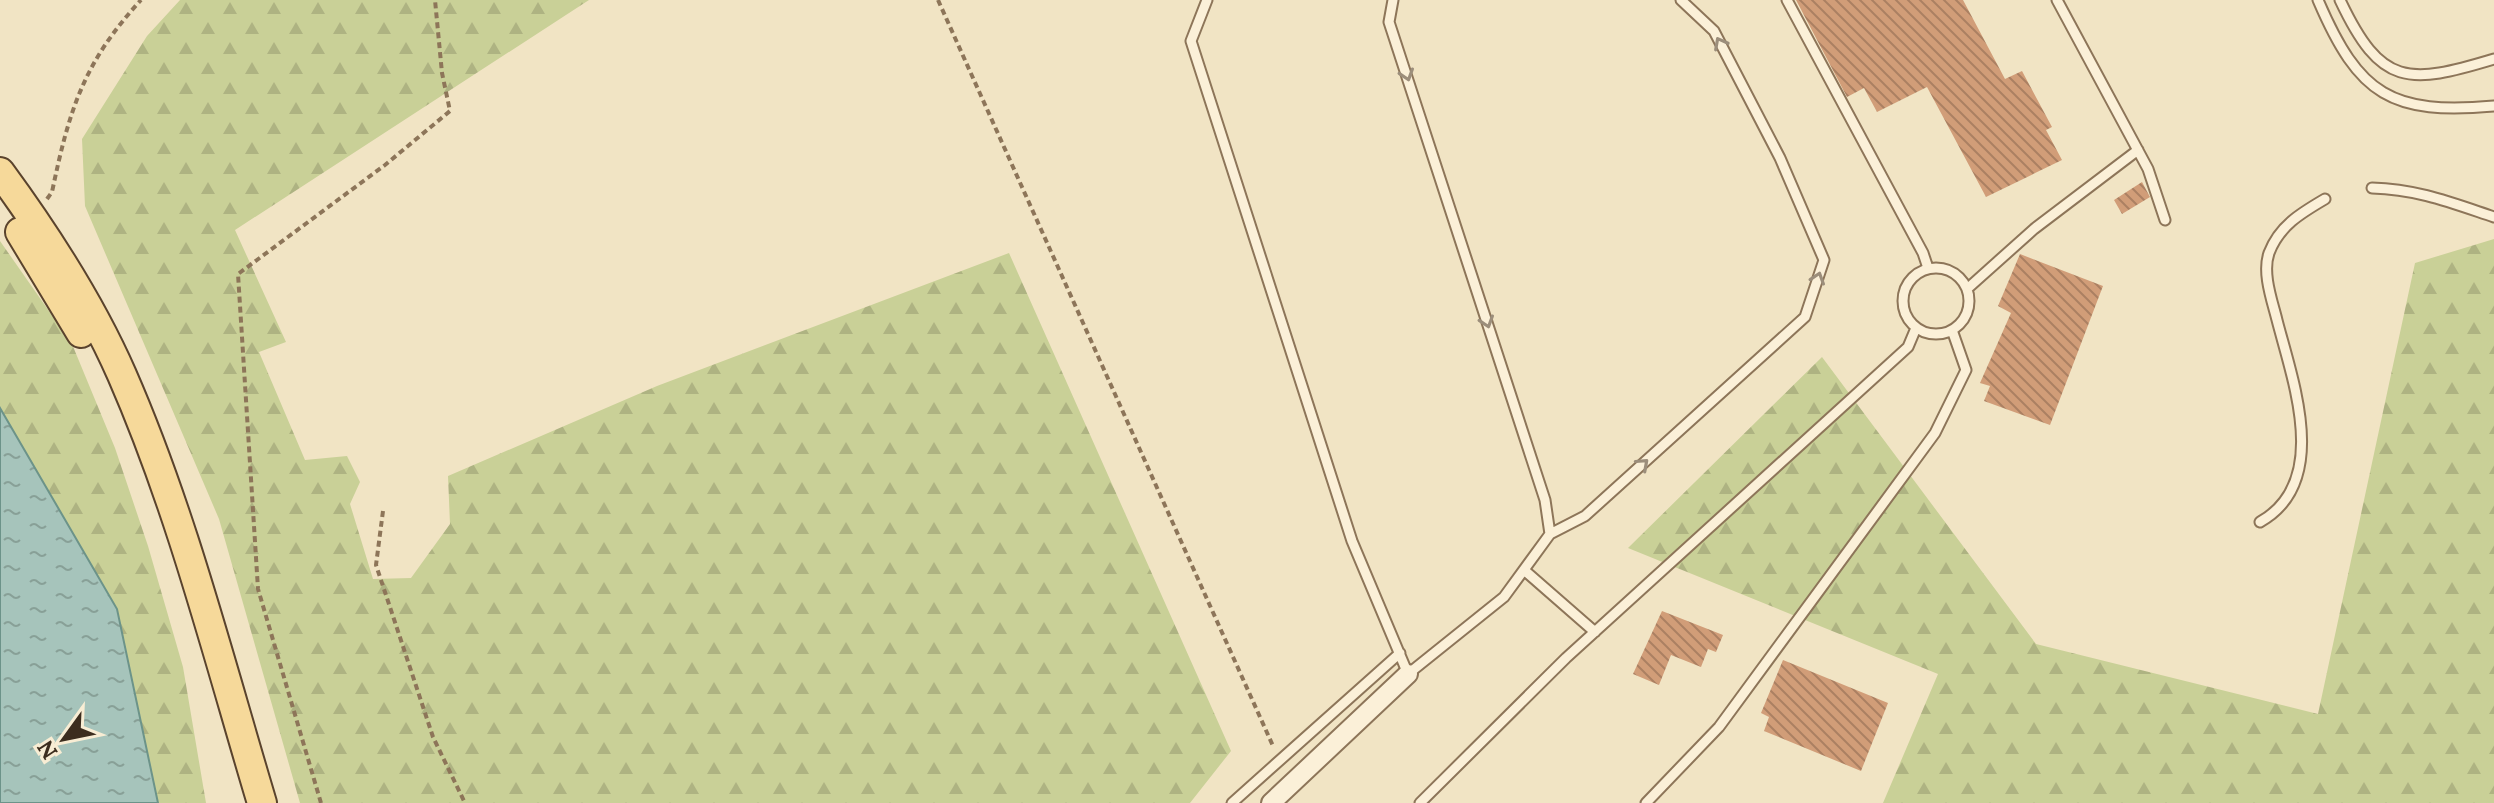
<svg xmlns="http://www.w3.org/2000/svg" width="2494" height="803" viewBox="0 0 2494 803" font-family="Lora,serif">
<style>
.forest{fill:url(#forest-firs)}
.water{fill:url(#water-ripples);stroke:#6c9389;stroke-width:2}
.building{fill:url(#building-back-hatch)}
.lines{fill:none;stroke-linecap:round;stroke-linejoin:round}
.lane-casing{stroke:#8d7559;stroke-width:13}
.street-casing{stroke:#8d7559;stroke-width:22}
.primary-casing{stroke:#5a432d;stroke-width:32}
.path{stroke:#8d7559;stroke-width:4;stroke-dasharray:6 4;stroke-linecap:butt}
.lane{stroke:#fbf0d8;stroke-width:9}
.street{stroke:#fbf0d8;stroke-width:18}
.primary{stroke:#f6d99a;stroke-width:28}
.oneway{stroke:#9c8e7b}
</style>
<defs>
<pattern id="forest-firs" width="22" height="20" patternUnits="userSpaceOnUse" patternTransform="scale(2)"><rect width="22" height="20" fill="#c9d097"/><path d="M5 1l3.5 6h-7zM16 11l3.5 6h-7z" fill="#aeb382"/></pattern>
<pattern id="water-ripples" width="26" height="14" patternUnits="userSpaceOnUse" patternTransform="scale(2)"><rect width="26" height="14" fill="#a6c4bb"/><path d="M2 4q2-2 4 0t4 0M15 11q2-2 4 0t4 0" fill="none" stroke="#88a097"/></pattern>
<pattern id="building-back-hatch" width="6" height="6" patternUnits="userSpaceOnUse" patternTransform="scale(2)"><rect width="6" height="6" fill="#d19d78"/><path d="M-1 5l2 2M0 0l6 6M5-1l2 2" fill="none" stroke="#ab8062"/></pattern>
</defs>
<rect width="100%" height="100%" fill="#f1e4c4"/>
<path class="forest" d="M180,0H589L235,230L286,342L259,352L305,460L347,456L360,482L350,504L373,579L411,578L450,524L448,476L657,386L1009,253L1231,751L1190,803H300L219,519L85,206L82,139L147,36Z
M2494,239V803H1883L1938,674L1628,548L1822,357L2036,644L2318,714L2415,263Z
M0,241L72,344L115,448L148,546L183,667L206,803H158L116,609L0,408Z"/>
<path class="water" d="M0,408L117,609L158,803H0Z"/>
<path class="building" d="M1796,0H1963L2005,79L2022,71L2052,127L2046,130L2062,160L1986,197L1927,87L1877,112L1864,88L1847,97Z
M2142,182L2150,197L2122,214L2114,200Z
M2020,254L2103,286L2050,425L1984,401L1990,386L1980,383L2011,313L1998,306Z
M1662,611L1723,635L1716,652L1708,649L1701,667L1671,655L1659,685L1633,674Z
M1783,660L1888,703L1861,771L1764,731L1769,717L1761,713Z"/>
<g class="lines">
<defs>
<path id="lane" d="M1207,0L1191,41L1352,541L1408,674L1504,597L1550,534L1585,516L1805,317L1824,260L1780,158L1714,31L1681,0
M1393,0L1389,22L1545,500L1550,534
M1787,0L1923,253L1928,268
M2057,0L2148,169L2165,220
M2318,0C2359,96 2392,115 2494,106
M2340,0C2381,87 2408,85 2494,59
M2372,188C2417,189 2452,203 2494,217
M1903 301a33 33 0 1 1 66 0a33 33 0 1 1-66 0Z
M1967,289L2034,229L2138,150
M2260,522C2331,482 2293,382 2277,320C2272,300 2262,273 2269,253C2279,226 2301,213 2325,199
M1524,570L1595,632
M1232,803L1400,653
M1420,803L1566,658L1908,347L1916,328
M1646,803L1719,727L1935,433L1966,370L1952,330"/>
<path id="street" d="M1271,803L1408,674"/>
<path id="primary" d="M0,172C47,236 90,302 122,375C182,512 219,660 262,803
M20,232L81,333"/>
</defs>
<use href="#lane" class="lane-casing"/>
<use href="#street" class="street-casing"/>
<use href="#primary" class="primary-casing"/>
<path class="path" d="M938,0L1273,746
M47,199L52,192C69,111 83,63 141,0
M383,511L376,565L433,737L465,803
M321,803L258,589L238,274L385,165L450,111L442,73L435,0"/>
<use href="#lane" class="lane"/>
<use href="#street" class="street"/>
<use href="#primary" class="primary"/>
</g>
<defs><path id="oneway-chevron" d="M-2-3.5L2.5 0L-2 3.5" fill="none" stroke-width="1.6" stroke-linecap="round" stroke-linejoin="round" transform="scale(2)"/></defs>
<g class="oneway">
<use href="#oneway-chevron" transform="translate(1720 43) rotate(-118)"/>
<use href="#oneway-chevron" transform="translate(1407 75) rotate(72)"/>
<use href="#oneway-chevron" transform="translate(1818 278) rotate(-72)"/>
<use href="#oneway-chevron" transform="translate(1487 322) rotate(72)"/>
<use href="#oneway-chevron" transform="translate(1643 464) rotate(-42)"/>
</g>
<g transform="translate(64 739) rotate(237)" stroke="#f8edd4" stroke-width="6" paint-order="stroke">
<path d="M0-6L14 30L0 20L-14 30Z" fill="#3c2d1e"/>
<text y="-12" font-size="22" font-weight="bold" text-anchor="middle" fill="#3c2d1e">N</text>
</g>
</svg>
